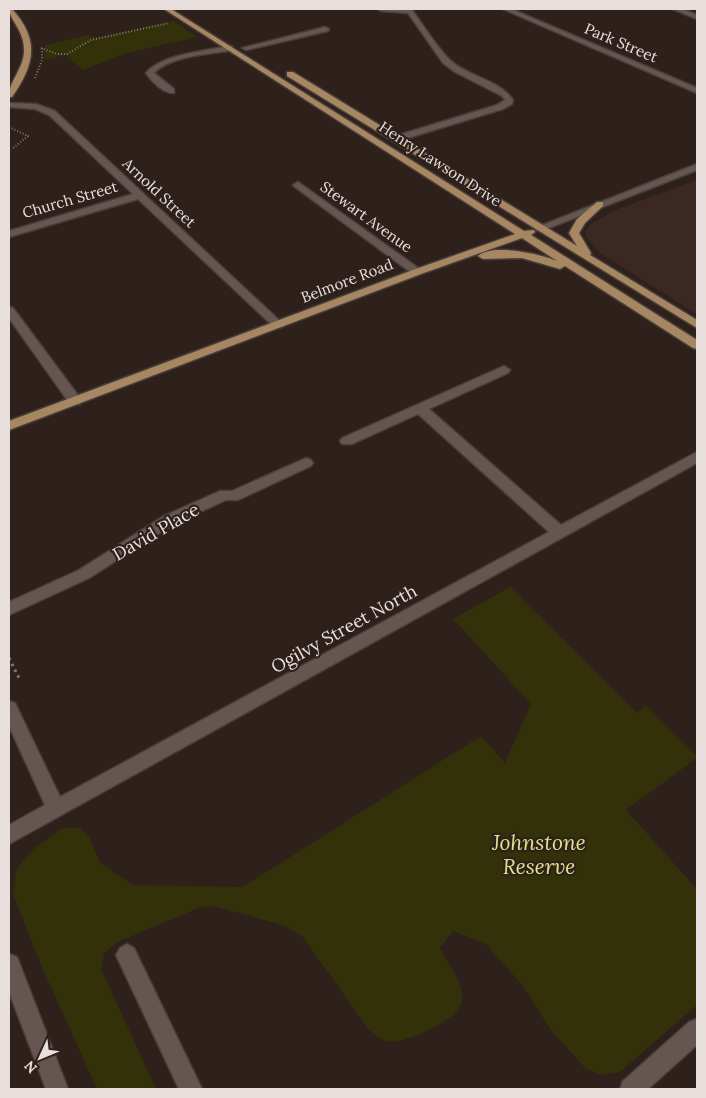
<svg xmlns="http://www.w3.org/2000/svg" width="706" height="1098" viewBox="0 0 706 1098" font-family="Lora,serif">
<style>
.built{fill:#3c2822}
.green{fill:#32310a}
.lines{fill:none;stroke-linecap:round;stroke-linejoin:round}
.minor-casing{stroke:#483d3a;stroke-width:3}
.major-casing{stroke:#483d3a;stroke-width:3}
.path-far1{stroke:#837874;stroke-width:2;stroke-dasharray:1 2;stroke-linecap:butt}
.path{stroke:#837874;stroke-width:3;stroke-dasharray:2.5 4;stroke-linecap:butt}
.minor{fill:#665651;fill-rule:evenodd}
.major{fill:#a78762;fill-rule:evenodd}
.labels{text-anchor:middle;stroke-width:4.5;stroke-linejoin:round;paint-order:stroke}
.far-street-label{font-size:15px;fill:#e8dfdc;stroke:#2e211c}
.street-label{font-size:18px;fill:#e8dfdc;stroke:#2e211c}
.near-park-label{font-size:21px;font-style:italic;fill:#e1e189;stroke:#2e211c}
</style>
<rect width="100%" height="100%" fill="#2e211c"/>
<path class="built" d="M697,180V314L600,253L586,237V230L591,224L618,209Z"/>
<path class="green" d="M174,21L197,37L127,53L83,70L65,55L44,60L45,45L89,35L94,38Z
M510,587L637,713L646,705L697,756V758L626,810L697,889V1005L620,1072L602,1075L585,1068L550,1029L524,987L485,943L453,931L440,948C448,964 467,986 461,1004C456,1021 402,1046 385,1041C380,1040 374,1033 369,1030L303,937L286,926L213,906L198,908L118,942L104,953L101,969L156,1089H97L41,965L13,894L16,870L26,857L36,847L63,828H80L90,838L100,863L133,885L243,887L481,736L505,763L531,704L453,619Z"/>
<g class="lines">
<defs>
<path id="minor" d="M378,9L412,10C424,26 435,45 449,59C467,77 499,79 513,100L512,104L503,109L398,141H392V137L497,105L505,100L502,96L455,72L443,63L408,13L381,11Z
M503,9H511L697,88V93Z
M673,9H682L697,15V19Z
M325,27L329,29L328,31L246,50L242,48Z
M229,46H232V50C208,55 172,55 154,73L174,89V93C164,94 151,81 146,73C162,54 205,51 229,46Z
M9,103L36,104L55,111L282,323L284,325L282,327H274L138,199L9,237V231L133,194L49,115L35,109L9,107Z
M697,164V170L544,230H536L535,228Z
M298,182L421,270L422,272L421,274H413L295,187L293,185Z
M9,307L13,308L80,398L81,401L80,404H70L9,318Z
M504,366L510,370L508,373L429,409L561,525L697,452V463L9,844V825L45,805L9,726V701L15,703L60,797L549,532L418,414L352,444H342L340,441L342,438Z
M306,458L311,460L313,463L311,466L238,500H226L174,524L89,578L9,615V602L79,570L164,516L220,491H232Z
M127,944L134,948L202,1089H179L116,955L120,948Z
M9,954L17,957L68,1089H46L9,992Z
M697,1019V1045L648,1089H620L623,1081L689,1022Z"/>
<path id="major" d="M9,9H12C40,40 35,64 12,97H9C8,82 25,68 24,49C24,30 9,19 9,9Z
M164,9H171L524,231L534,230L535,232L531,235L697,340V349L693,348L565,266L560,269L522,258L483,259L478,256C492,243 540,254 557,261L522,238L421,274L9,430V421L413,270L515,234Z
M287,72H293L577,246L569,233L577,219L597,202H603V206L585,223L579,233L591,253L590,255L697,320V328L287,76Z"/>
</defs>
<use href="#minor" class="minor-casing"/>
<use href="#major" class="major-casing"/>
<path class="path-far1" d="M41,48L57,54H67L91,40L169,23
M35,78L42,60V48
M9,127L28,136L12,149"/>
<path class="path" d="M9,658L20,680"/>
<use href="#minor" class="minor"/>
<use href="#major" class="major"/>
</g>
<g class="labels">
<g class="far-street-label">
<text transform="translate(621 43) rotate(23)" y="5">Park Street</text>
<text transform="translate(440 164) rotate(33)" y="5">Henry Lawson Drive</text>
<text transform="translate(159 193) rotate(43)" y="5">Arnold Street</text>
<text transform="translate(70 200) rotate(-16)" y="5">Church Street</text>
<text transform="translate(366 217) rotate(36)" y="5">Stewart Avenue</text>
<text transform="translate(347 281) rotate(-21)" y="5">Belmore Road</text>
</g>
<g class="street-label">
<text transform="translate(156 532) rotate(-30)" y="6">David Place</text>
<text transform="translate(344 629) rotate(-29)" y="6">Ogilvy Street North</text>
</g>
<g class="near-park-label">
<text x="539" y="850">Johnstone<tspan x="539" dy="24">Reserve</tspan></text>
</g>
</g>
<rect width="706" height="1098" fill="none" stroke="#e8dfdc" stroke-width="20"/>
<g transform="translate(40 1058) rotate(226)" stroke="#2e211c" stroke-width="4" paint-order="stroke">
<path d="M0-4L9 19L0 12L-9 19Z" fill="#e8dfdc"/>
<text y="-8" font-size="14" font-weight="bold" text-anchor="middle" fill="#e8dfdc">N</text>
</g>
</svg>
